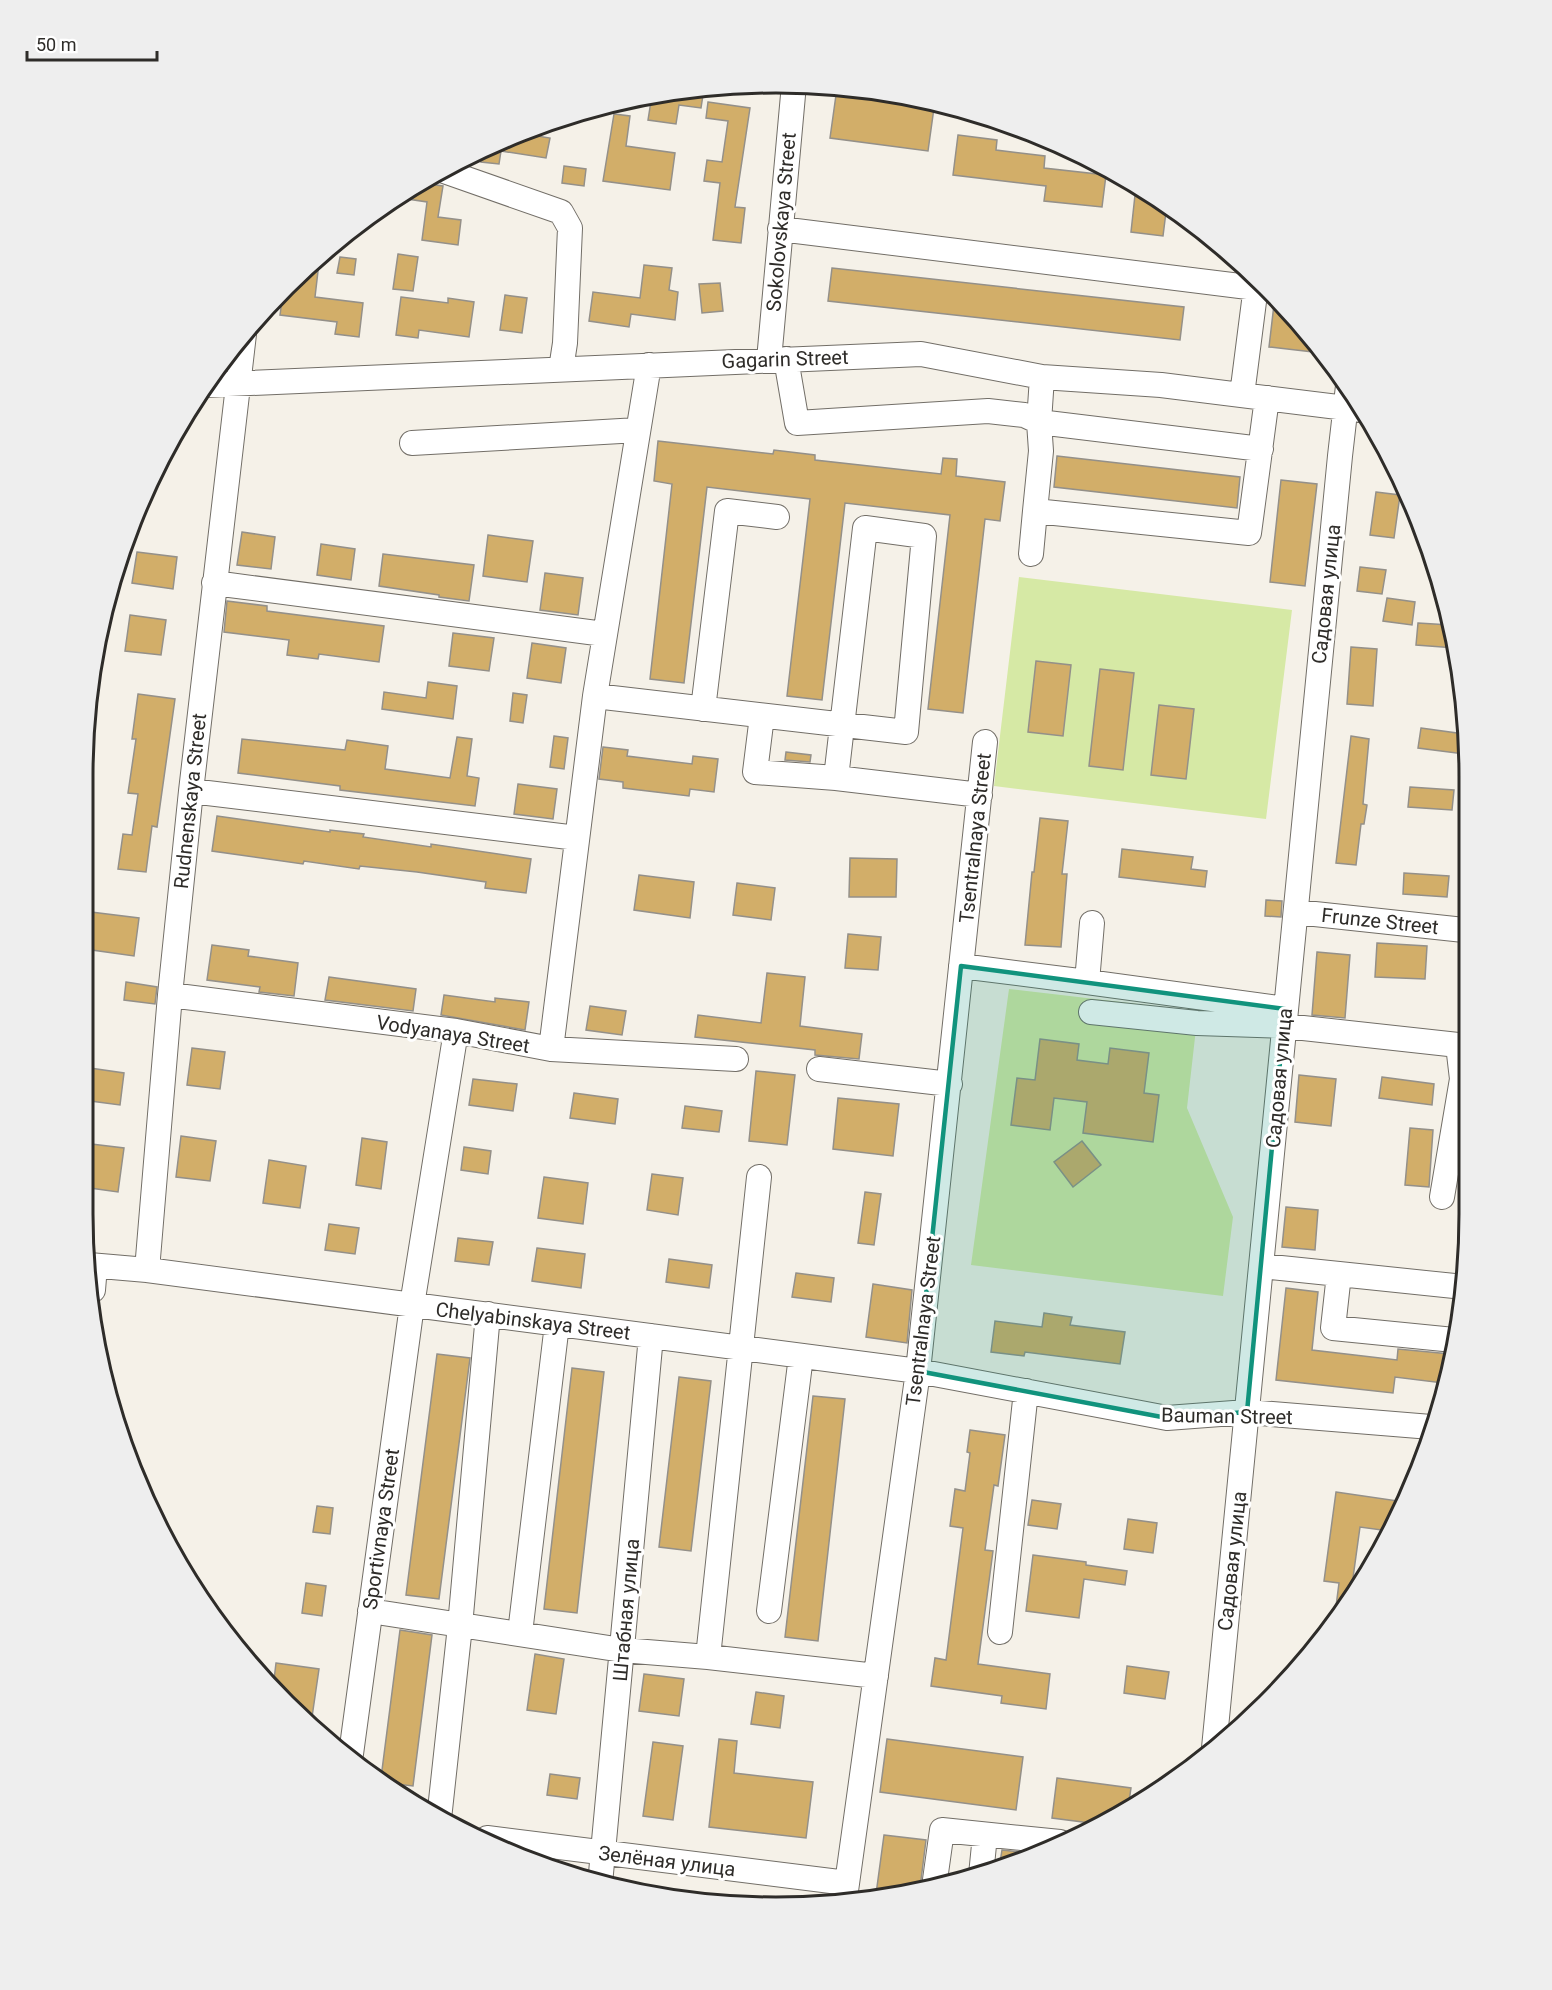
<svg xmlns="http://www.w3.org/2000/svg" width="1552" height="1990" viewBox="0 0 1552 1990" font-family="Roboto,sans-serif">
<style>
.green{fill:#d6e9a5}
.building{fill:#d2ae69;stroke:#949089;stroke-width:1.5}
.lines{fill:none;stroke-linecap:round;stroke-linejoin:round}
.minor-casing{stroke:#726e67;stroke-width:26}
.minor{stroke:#fff;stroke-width:24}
.marked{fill:#11937d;fill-opacity:0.2;stroke:#11937d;stroke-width:4.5;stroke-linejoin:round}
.labels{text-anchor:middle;stroke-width:6;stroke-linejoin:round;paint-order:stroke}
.street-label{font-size:20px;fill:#2e2c29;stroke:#fff}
.rim{fill:none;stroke:#2e2c29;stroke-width:3}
</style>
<rect width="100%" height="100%" fill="#f5f1e8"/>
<path class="green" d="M1019,577L1292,610L1266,819L994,786Z
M1009,989L1198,1011L1187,1108L1233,1217L1223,1296L971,1265Z"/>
<path class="building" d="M680,92L703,95L701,108L679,105L676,124L648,120L652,95Z
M836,95L934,108L928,151L830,138Z
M708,102L750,108L735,207L745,208L741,243L713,240L720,183L704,181L707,160L722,162L728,121L706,118Z
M614,114L630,116L626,146L675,153L670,190L603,181Z
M519,133L550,138L546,158L501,151L499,164L481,162L483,150Z
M958,135L997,140L996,150L1045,156L1044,168L1106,175L1102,207L1044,201L1046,186L953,175Z
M564,166L586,169L584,186L562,183Z
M421,183L443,186L438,217L461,220L458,245L422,240L427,202L394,197Z
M1136,186L1167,204L1163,236L1131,232Z
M320,254L315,297L363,303L359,337L335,334L337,322L280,315L283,293Z
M398,254L418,257L413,291L393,289Z
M340,257L356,259L354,275L337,273Z
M644,265L672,268L669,290L678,292L675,320L631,314L629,327L589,321L593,292L640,298Z
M832,268L1184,307L1180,340L828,301Z
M720,283L723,311L702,313L699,284Z
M505,295L527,298L522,333L500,330Z
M1275,296L1322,353L1269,347Z
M401,297L448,303V298L474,302L469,337L419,330L418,338L396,335Z
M658,441L773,454L774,450L815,455V460L941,474L943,458L957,459L956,476L1005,482L1000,521L985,519L963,713L928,709L950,515L845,503L822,700L787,696L810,499L707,487L684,683L650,679L672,484L654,481Z
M1057,456L1240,477L1237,508L1054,487Z
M1281,480L1317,484L1305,586L1270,582Z
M1376,492L1400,495L1394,538L1370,535Z
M242,532L275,537L271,569L237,565Z
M488,535L533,541L527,582L483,576Z
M321,544L355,549L351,580L317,575Z
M137,552L177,557L173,589L132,583Z
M383,554L474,565L469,601L439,597V595L379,586Z
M1360,567L1386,570L1382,594L1357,591Z
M545,573L583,578L578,615L540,610Z
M1387,598L1415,602L1412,625L1383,621Z
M227,601L267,606V611L384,626L379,662L319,654L318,659L287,655L289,640L224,632Z
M130,615L166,620L161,655L125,651Z
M1418,623L1450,625L1455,648L1416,645Z
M453,633L494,638L489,671L449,666Z
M532,643L566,648L561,683L527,678Z
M1351,647L1377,649L1373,706L1347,704Z
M1036,661L1071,665L1063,736L1028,732Z
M1100,669L1134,673L1123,770L1089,766Z
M428,682L457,686L453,719L382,709L384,692L426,698Z
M513,693L527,695L523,723L510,721Z
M138,694L175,699L157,827L152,826L146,872L118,869L123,834L132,835L138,794L128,793L136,739H132Z
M1159,705L1194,709L1186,779L1151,775Z
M1421,728L1464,734V754L1418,748Z
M554,736L568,738L564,769L550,767Z
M1351,736L1369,739L1363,804L1367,805L1364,824H1361L1356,865L1336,863Z
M457,737L472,739L467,776L479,778L475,806L340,790V786L238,773L242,739L345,750L347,740L388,746L385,769L450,778Z
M603,747L628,750L627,756L692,764L693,756L718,759L714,792L690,789L689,796L623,788V782L599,779Z
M786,752L811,755L810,762L785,760Z
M518,784L557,789L553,819L514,814Z
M1410,787L1454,790L1452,810L1408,807Z
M217,816L330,832V830L364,834L363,837L431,847V844L531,859L526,893L485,888L486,882L417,872L360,866L359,869L304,861L303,864L212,851Z
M1040,818L1068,821L1062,874H1067L1061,947L1025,945L1032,872H1034Z
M1122,849L1193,857L1191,869L1207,871L1205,887L1119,877Z
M850,858L897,859L896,897H849Z
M1404,873L1449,876L1447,897L1403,894Z
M639,875L694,882L690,918L634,910Z
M737,883L775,888L771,920L733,915Z
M1266,900L1282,901L1281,917L1265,916Z
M91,912L139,918L134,956L85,949Z
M848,934L881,937L878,970L845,968Z
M1377,943L1427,946L1425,979L1375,977Z
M212,945L249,950L248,956L298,963L294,996L259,992L260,987L207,980Z
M1317,952L1350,955L1345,1018L1312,1015Z
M767,973L805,977L800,1026L862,1034L859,1059L815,1055V1050L695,1037L698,1015L761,1023Z
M329,977L416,989L413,1011L325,1000Z
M126,982L157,987L155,1004L124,1000Z
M444,995L495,1002V998L529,1002L525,1030L441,1015Z
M590,1006L626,1011L622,1035L586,1030Z
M1040,1039L1079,1044L1077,1060L1108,1064L1110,1048L1149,1053L1144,1093L1159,1095L1153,1142L1083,1133L1087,1102L1054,1098L1050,1130L1011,1125L1017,1078L1035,1080Z
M192,1048L225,1052L220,1089L187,1085Z
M83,1067L124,1073L120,1105L83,1100Z
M756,1071L795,1075L787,1145L749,1141Z
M1299,1075L1336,1079L1331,1126L1295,1122Z
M1382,1077L1434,1084L1432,1105L1379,1098Z
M473,1079L517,1084L513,1111L469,1105Z
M574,1093L618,1099L615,1124L570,1118Z
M838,1098L899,1104L893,1156L833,1149Z
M685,1106L722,1111L719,1132L682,1128Z
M1410,1128L1433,1130L1429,1187L1405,1185Z
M181,1136L216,1141L210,1181L176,1177Z
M362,1138L387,1142L381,1189L356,1185Z
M1082,1141L1101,1165L1073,1187L1054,1162Z
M83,1143L124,1148L118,1192L83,1187Z
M464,1147L491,1151L488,1174L461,1170Z
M269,1160L306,1166L300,1208L263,1203Z
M652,1174L683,1178L678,1215L647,1210Z
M544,1177L588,1183L583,1224L538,1218Z
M865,1192L881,1194L874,1245L858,1243Z
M1286,1207L1318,1210L1315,1250L1282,1247Z
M329,1224L359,1228L355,1254L325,1250Z
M458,1238L493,1242L489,1265L455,1261Z
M537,1248L585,1254L581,1288L532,1281Z
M669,1259L712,1265L709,1288L666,1282Z
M796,1273L834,1278L831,1302L792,1297Z
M873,1284L912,1290L907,1343L866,1337Z
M1286,1288L1318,1292L1312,1350L1397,1360L1398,1349L1450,1354L1443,1383L1395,1377L1393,1393L1276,1380Z
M1044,1313L1072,1317L1070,1325L1125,1332L1120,1364L1025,1352L1024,1356L991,1352L995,1321L1042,1327Z
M437,1354L470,1358L439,1599L406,1595Z
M572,1368L604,1372L577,1613L544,1609Z
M679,1377L711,1381L691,1551L659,1547Z
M813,1396L845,1399L818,1641L785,1637Z
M970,1430L1005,1435L998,1486L994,1485L985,1550L993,1551L978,1664L1050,1674L1046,1709L1001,1703L1002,1696L931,1686L935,1658L946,1660L963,1528L950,1526L955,1489L965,1491L970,1453L967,1452Z
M1336,1492L1405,1502L1389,1531L1360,1527L1352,1585L1360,1586L1353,1599L1334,1622L1339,1583L1324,1581Z
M1032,1500L1061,1504L1057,1529L1028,1525Z
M317,1506L333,1508L330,1534L313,1532Z
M1128,1519L1157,1523L1153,1553L1124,1549Z
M1033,1555L1086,1562V1565L1127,1571L1125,1585L1084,1579L1079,1618L1026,1611Z
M306,1583L326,1586L322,1616L302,1613Z
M400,1630L432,1635L413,1786L388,1783L381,1778Z
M535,1654L564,1659L556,1714L527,1710Z
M276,1663L319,1669L311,1724L286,1705L273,1688Z
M1127,1666L1169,1672L1165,1699L1124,1693Z
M644,1674L684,1679L679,1716L639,1711Z
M756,1692L784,1696L780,1728L751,1724Z
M719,1739L737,1741L734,1773L813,1782L806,1838L709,1827Z
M887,1739L1023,1757L1016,1810L880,1792Z
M653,1742L683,1746L673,1820L643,1816Z
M550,1774L580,1778L577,1799L547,1795Z
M1057,1778L1131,1788L1128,1808L1098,1824L1052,1818Z
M884,1835L926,1840L920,1888L876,1894Z
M1002,1850L1031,1853L1041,1855L999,1869Z"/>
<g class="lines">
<defs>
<path id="minor" d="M444,171L561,212L570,228L565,343L561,369
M780,229L1256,288
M786,359L797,423L988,411L1024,415L1039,422L1261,449
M769,360L794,84
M1042,377L1039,422L1041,451L1035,511L1249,533L1267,398
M205,385L921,354L1042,377L1161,385L1362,410
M1242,395L1257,278
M412,443L638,430
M1031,554L1035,511
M214,583L604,634
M595,696L906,732L924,536L865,528L836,778L980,795
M703,709L727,511L777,517
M762,716L755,772L836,778
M191,791L577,838
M1296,912L1464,930
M961,966L1087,982L1092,923
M1087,982L1285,1009
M170,995L456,1031L551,1049L736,1059
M1091,1012L1197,1023L1285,1026L1458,1045L1462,1079L1442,1197
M551,1049L595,696L649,365
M819,1069L950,1084
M89,1265L147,1270L918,1371L1167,1418L1247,1412L1431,1427
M1261,1266L1339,1274L1333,1328L1454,1340
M147,1270L170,995L191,791L244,334
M1339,1274L1464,1287
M93,1290L95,1266
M370,1611L622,1650L708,1657L876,1676
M769,1611L801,1356
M1000,1632L1026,1391
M520,1633L557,1324
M708,1657L759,1177
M1214,1748L1340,456L1348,386
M351,1754L412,1305L456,1031
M439,1819L460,1626L488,1314
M487,1838L847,1883
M981,1875L985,1835
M600,1884L651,1336
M934,1887L942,1830L1060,1842V1845
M845,1898L918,1371L985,742"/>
</defs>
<use href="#minor" class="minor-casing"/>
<use href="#minor" class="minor"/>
</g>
<path class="marked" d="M961,966L1285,1009L1247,1412L1167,1418L918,1371Z"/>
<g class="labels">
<g class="street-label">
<text transform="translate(781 222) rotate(-85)" y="7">Sokolovskaya Street</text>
<text transform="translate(785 359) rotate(-2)" y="7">Gagarin Street</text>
<text transform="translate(1326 594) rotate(-84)" y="7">Садовая улица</text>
<text transform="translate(190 801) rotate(-84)" y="7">Rudnenskaya Street</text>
<text transform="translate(975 838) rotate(-84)" y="7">Tsentralnaya Street</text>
<text transform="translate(1380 921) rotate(6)" y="7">Frunze Street</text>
<text transform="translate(453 1034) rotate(9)" y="7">Vodyanaya Street</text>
<text transform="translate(1279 1078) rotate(-85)" y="7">Садовая улица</text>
<text transform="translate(533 1321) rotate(7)" y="7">Chelyabinskaya Street</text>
<text transform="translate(923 1321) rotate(-83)" y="7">Tsentralnaya Street</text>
<text transform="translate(1227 1416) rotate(1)" y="7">Bauman Street</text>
<text transform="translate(381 1529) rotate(-82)" y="7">Sportivnaya Street</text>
<text transform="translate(1232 1561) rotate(-84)" y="7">Садовая улица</text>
<text transform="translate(626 1610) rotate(-85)" y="7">Штабная улица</text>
<text transform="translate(667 1861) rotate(7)" y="7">Зелёная улица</text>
</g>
</g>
<path d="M0 0H1552V1990H0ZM776 93H776A683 683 0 0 1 1459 776V1214A683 683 0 0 1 776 1897H776A683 683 0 0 1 93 1214V776A683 683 0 0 1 776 93Z" fill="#eee" fill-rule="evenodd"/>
<path class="rim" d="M776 93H776A683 683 0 0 1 1459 776V1214A683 683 0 0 1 776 1897H776A683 683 0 0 1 93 1214V776A683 683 0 0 1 776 93Z"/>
<path d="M27 51v9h130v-9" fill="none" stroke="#2e2c29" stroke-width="3"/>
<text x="36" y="51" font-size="18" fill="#2e2c29" stroke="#ffffff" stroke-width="4.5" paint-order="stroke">50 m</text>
</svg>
